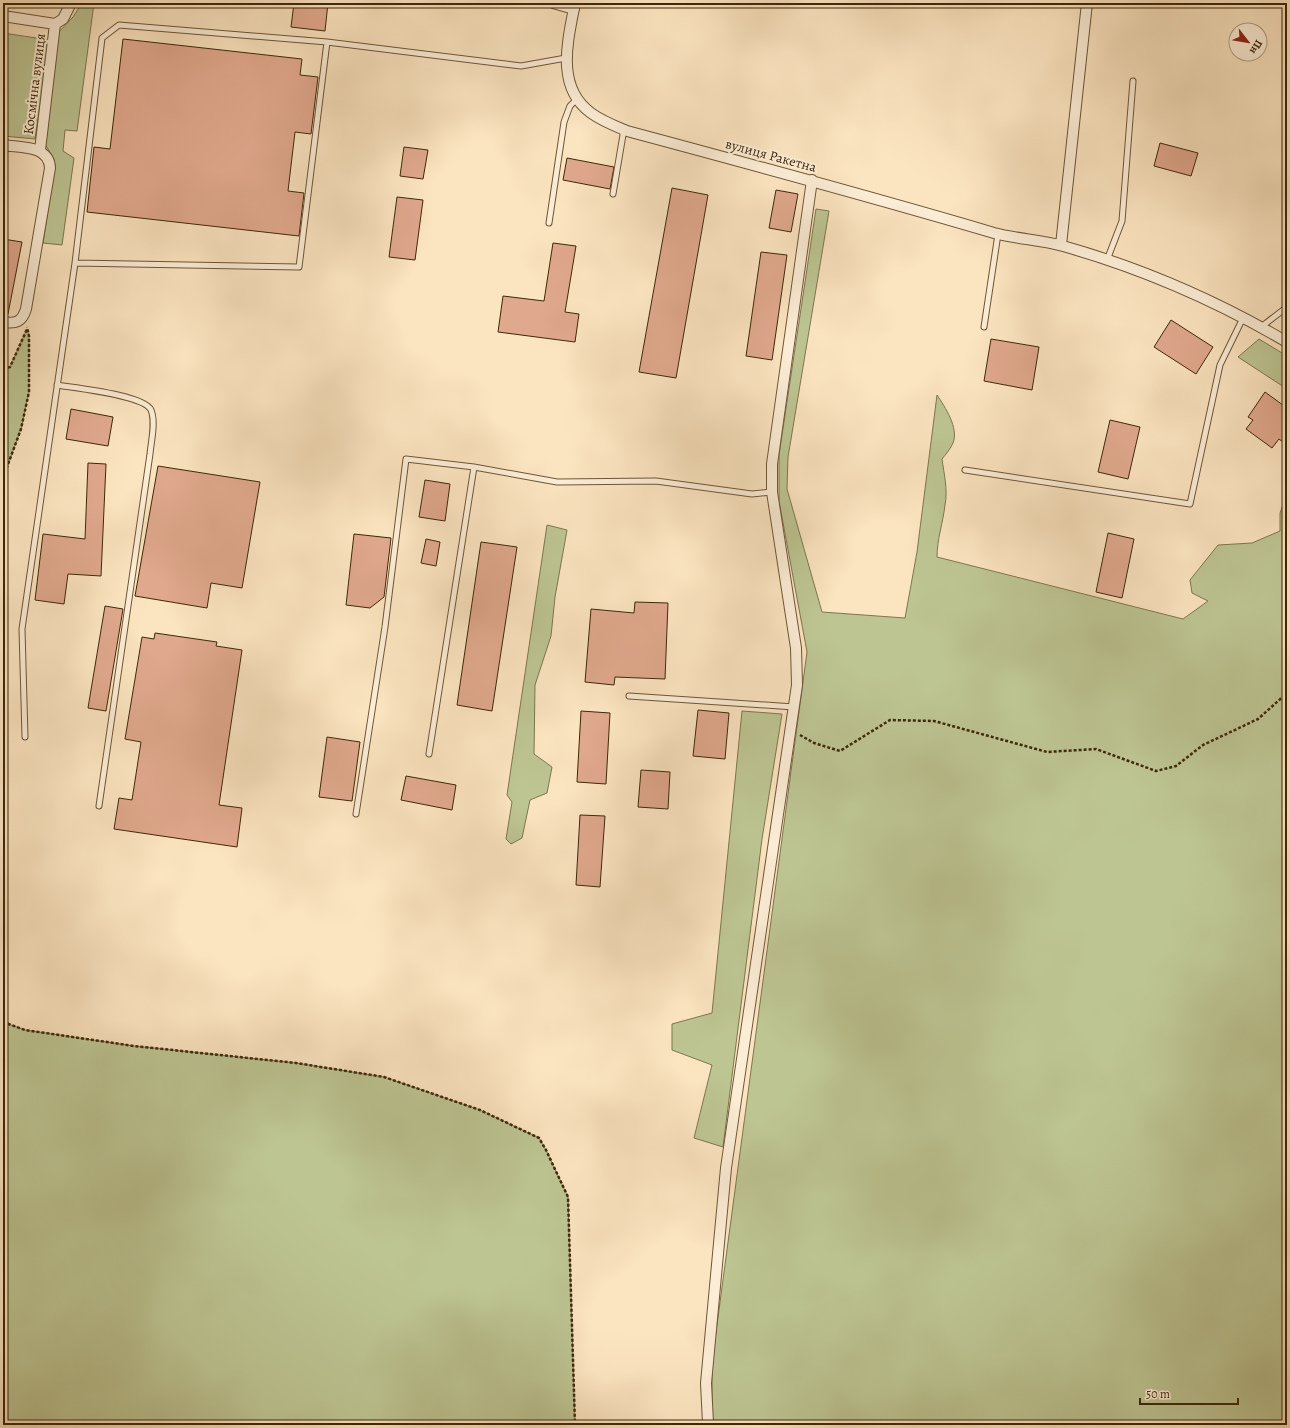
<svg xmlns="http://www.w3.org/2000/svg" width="1290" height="1428" viewBox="0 0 1290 1428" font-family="Alegreya,serif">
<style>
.green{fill:#bdc593;stroke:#7e764e}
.building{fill:#e0a88d;stroke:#3e2709}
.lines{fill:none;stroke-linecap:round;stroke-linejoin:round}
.service-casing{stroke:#6d5637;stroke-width:7}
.minor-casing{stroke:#6d5637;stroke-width:12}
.path{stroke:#3e2709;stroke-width:2.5;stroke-dasharray:3 2;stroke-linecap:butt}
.service{stroke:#fcedd6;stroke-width:5}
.minor{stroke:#fcedd6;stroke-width:10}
.labels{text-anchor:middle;stroke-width:4;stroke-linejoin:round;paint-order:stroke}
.street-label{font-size:14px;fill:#3e2709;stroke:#fcedd6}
</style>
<rect width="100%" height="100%" fill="#fbe4c0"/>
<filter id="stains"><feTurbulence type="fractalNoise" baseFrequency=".005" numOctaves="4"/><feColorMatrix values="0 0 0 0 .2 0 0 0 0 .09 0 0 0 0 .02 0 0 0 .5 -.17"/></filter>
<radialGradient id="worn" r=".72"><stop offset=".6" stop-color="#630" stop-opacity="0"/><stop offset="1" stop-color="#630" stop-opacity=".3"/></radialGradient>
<path class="green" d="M82,3H94L77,131L65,130L63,151L74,158L62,245L43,243L55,165L54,159L45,144L57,34L73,17Z
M3,33L50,40L35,139L3,136Z
M816,209L829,211L788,457L787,489L822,612L905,618L917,552L937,395C945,407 959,428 953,443C951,448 946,454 942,459C944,474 948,490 945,505C943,523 937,539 937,557L1183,619L1208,601L1192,593L1190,580L1218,545L1252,543L1280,531V513L1287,494V1425H708L712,1414V1362L807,652L779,501V455Z
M27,329L29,336V392L21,429L3,478V369L10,367Z
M1259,339L1287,356V389L1238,357Z
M547,525L567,530L555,597L551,636L535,685L534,754L552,767L547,793L530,800L522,838L511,844L506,839L512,802L507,795Z
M742,711L782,714L762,839L723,1147L694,1138L712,1065L672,1050V1024L712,1013Z
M3,1022L25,1030L134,1046L296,1063L384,1077L480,1110L539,1138L546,1150L568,1197L575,1425H3Z"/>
<path class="building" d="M294,3H328L325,31L291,27Z
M123,39L302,59L300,75L318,77L311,134L295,132L288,191L304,193L299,236L87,212L94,147L110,149Z
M1160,143L1198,153L1191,176L1154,166Z
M404,147L428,150L423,179L400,176Z
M567,158L614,167L610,189L563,180Z
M672,188L708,195L676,378L639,372Z
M776,190L798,194L791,232L769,228Z
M397,197L423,200L415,260L389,257Z
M3,239L22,242L8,314L3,313Z
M553,243L576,246L565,312L579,314L575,342L498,332L503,296L544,301Z
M761,252L787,255L772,360L746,356Z
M1171,320L1213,347L1196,374L1154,347Z
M991,339L1039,347L1032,390L984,381Z
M1265,392L1287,408V436L1283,442L1279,439L1272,448L1246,429L1253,420L1248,417Z
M71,409L113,417L108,446L66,439Z
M1110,420L1140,427L1128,479L1098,472Z
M88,463L106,464L101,576L68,574L64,604L35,600L43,534L85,539Z
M158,466L260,482L242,588L211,583L207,608L135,596Z
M425,480L450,484L445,521L419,517Z
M1108,533L1134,539L1122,598L1096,592Z
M354,534L391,538L384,597L370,608L346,605Z
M426,539L440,542L436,566L421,563Z
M481,542L517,547L492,711L457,705Z
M635,602L668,603L665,679L615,677L614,685L585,682L591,609L634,613Z
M105,606L123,609L106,711L88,708Z
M155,633L217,642L216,646L242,650L219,805L242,808L237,847L114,829L119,798L132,800L141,742L125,739L142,637L154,639Z
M698,710L729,713L725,759L693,756Z
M581,711L610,713L606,784L577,782Z
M327,737L360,742L352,801L319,797Z
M641,770L670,772L668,809L638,807Z
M406,776L456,785L452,810L401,800Z
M580,815L605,816L600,887L576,885Z"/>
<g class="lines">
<defs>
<path id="service" d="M613,194L624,129
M549,223L564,122L570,106L578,98
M1107,260L1122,221L1133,81
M75,263L102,38L119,25L327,42
M984,327L998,234
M1261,327L1287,307
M57,385C75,388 144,395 151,410C156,422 151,442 150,454L99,806
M965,470L1190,504L1220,365L1243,318
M629,696L794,707
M25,737L22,629L75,263L299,267L327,42L521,66L566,58
M429,754L474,467L557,482L656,481L752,494L772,492
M356,814L385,627L406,459L474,467"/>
<path id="minor" d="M553,3L574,9
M575,3C568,40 555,87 591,113C602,121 615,126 627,131C750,164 872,197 994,233C1017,239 1041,240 1063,246C1141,268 1217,301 1287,342
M3,16L55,24
M55,24L63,19L71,3
M3,145C21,148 49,145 50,168L26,309C22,322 16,324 3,322
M40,150L55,24
M1061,245L1087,3
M708,1423L706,1383L726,1168L797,685L796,648L772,492V464L812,180"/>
</defs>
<use href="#service" class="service-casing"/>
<use href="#minor" class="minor-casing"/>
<path class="path" d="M3,369L10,367L27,329
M3,478L21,429L29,392V336L27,327
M800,735L814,743L840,751L890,720L934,721L1047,752L1096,749L1156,771L1176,766L1203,745L1258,719L1287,693
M3,1022L25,1030L134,1046L296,1063L384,1077L480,1110L539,1138L546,1150L568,1197L575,1425"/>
<use href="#service" class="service"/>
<use href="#minor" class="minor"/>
</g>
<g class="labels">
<g class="street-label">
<text transform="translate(34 84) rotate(-83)" y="5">Космічна вулиця</text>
<text transform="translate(771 155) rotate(15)" y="5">вулиця Ракетна</text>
</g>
</g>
<rect width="1290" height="1428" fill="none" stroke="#fbe4c0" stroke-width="16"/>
<rect x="4" y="4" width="1282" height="1420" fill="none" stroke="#3e2709" stroke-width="2"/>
<rect x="8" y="8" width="1274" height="1412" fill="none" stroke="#3e2709"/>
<g transform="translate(1248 42) rotate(121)"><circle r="19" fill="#fcedd6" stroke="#b09e84"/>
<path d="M0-3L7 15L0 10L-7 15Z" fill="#8f2418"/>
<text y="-6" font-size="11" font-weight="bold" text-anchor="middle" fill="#3e2709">Пн</text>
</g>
<path d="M1140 1398v6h98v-6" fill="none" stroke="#3e2709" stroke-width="2"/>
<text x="1146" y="1398" font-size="12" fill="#3e2709" stroke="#fcedd6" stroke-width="3" paint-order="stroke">50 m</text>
<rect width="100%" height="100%" filter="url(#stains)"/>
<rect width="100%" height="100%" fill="url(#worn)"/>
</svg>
